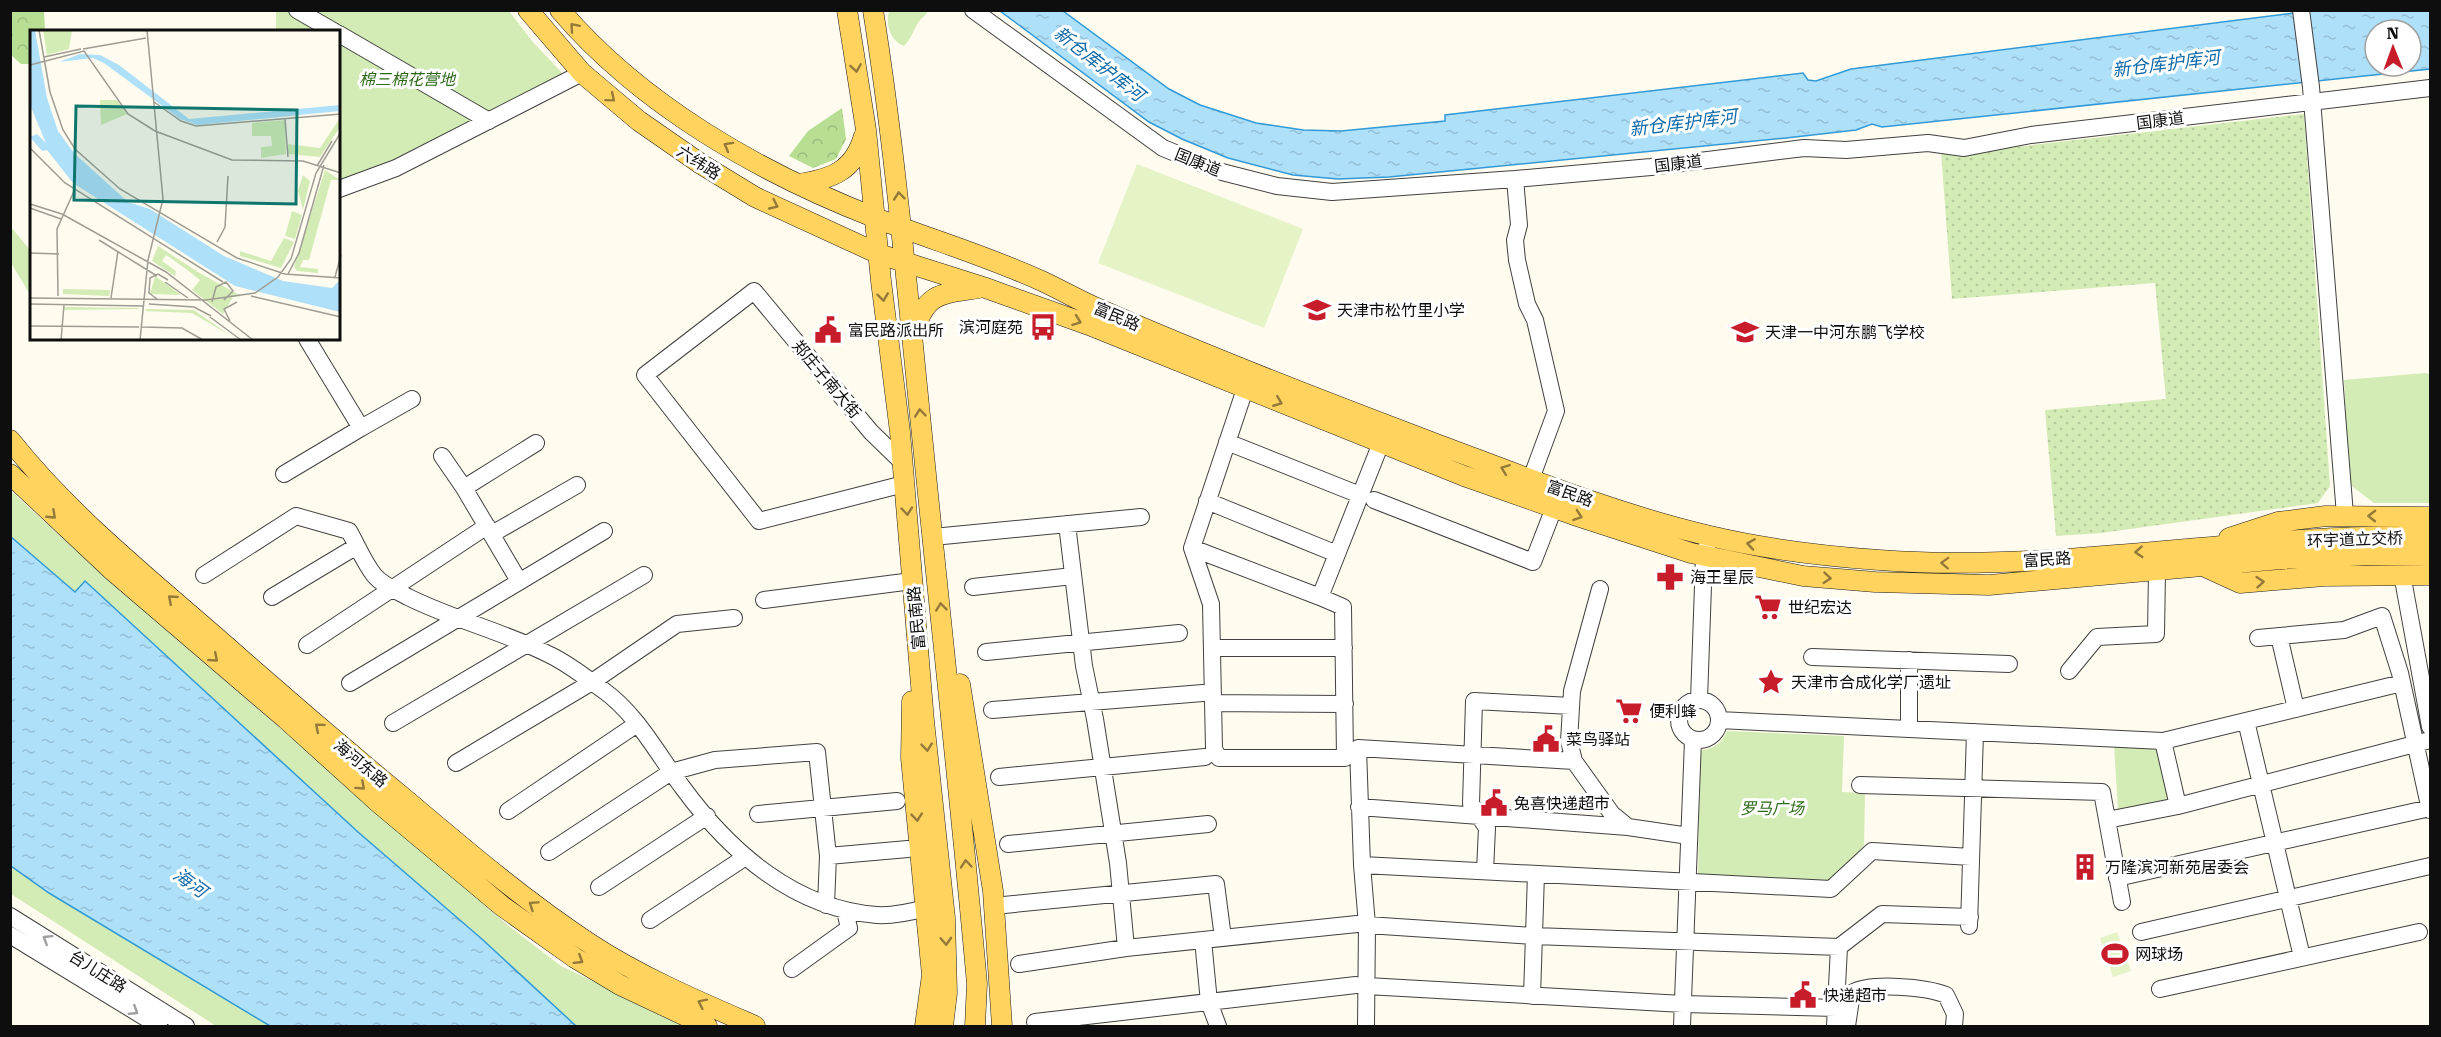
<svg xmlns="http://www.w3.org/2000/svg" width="2441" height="1037" viewBox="0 0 2441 1037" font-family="'Roboto Serif','Noto Sans SC',serif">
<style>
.grass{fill:url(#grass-dots)}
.forest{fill:url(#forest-crowns)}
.park{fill:#d3ecb5}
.pitch{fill:#e5f3c7}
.water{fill:url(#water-ripples);stroke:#319ad7;stroke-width:1.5;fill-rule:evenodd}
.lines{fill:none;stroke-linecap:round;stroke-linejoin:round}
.minor-casing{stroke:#414141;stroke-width:18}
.major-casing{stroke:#1f1f1f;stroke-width:21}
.minor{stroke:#fff;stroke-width:16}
.major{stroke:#ffd35e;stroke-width:20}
.oneway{stroke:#937a3a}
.oneway2{stroke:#9f9f9f}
.labels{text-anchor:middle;stroke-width:6;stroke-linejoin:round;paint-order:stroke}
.park-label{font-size:16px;font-style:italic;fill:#2c6a19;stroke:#fff}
.street-label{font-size:16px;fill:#0e0e0e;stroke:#fff}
.poi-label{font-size:16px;fill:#0e0e0e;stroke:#fff;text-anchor:start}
.water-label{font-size:18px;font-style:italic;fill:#0e6aa8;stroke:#fff}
.inset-road{fill:none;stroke:#9f9c94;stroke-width:1.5}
.view{fill:#0f766e;fill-opacity:0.15;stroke:#0f766e;stroke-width:3}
.inset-edge{fill:none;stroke:#0e0e0e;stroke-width:3}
</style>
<defs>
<pattern id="grass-dots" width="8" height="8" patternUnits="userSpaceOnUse" patternTransform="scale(1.5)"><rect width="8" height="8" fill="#d3ecb5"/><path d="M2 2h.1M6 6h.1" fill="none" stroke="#b4c99a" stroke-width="1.8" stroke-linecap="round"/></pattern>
<pattern id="forest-crowns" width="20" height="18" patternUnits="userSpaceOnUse" patternTransform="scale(1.5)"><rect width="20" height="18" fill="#b7de93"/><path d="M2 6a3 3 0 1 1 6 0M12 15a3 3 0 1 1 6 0" fill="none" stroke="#9cbd7e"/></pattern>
<pattern id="water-ripples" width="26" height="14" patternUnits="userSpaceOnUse" patternTransform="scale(1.5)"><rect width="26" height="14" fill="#afe0fa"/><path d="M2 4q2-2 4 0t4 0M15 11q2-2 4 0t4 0" fill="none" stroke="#95bfd5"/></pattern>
</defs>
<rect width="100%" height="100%" fill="#fffbee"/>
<path class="grass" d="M2304,114L2330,486L2318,503L2101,533L2056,536L2045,410L2166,399L2155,283L1952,299L1941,152L1963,153Z"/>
<path class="forest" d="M11,11H44L45,31L32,32L31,64H21L11,55Z
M842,108L846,139L836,159L813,168L789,156L808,131Z"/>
<path class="park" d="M276,11H509L532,41L565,76L396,159L339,182V32L276,31Z
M889,11V10L928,11C926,16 921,18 918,23C913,31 911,39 904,46C891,42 885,24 889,11Z
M11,227L31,251V296L11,263Z
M2425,373L2430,374V503H2374L2349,484L2344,380Z
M10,490L103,575L510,927L561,966L687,1026H216L11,894Z
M1727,731L1844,736L1842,792L1865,793L1864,846L1825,884L1698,878L1700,751C1714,748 1722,744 1727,731Z
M2114,744L2160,746L2172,803L2118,811Z"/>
<path class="pitch" d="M1137,164L1303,229L1264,328L1098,263Z
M2117,932L2131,971L2113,977L2100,938Z"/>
<path class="water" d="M2317,10L2430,11V69L1882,127L1872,124L1856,130L1786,138L1389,177L1338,179L1293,175L1228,158L1182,139L1149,122L1000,11H1063L1169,89L1200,105L1256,123L1303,130L1341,131L1445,121V115L1803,73L1808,80L1816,81L1851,69ZM2375,30H2411V66H2375Z
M10,536L75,592L85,581L358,832L483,940L576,1026H270L49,893L11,866Z"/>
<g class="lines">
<defs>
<path id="minor" d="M297,10L335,32
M973,10L1163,148L1222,172L1277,186L1332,192L1515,179L1651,167L1804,148L1846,150L1928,143L1964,148L2031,135L2430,88
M2301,10L2311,87L2345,515
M339,34L489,121
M1515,179L1519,225L1515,240L1517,260L1527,304L1535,320L1556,411L1531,479
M339,189L396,168L582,73
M1245,389L1192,548L1320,597L1381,443
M361,428L412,399
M1227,442L1360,495
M442,456L464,488L519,581
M903,463L871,432L754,291L645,375L759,521L904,484
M284,474L361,428L307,339
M464,488L536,443
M1374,500L1533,562L1554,508
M1207,501L1337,554
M1067,524L1084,666L1095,719L1118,863L1126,948
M492,534L577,485
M933,537L1141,517
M1192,548L1211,604L1214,749L1219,758H1345L1343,607L1320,597
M2402,574L2430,727
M204,575L296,516L349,531C357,545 364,562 374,575C382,585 397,591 408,597C454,620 505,632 550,655C569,664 586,678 603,690C637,714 658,755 683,788C730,852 795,909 877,915C893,916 911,912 926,908
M973,587L1073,576
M1600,589L1572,691L1569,741L1574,761L1612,814L1628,827L1689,836
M272,597L357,546
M764,600L912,581
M2279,636L2296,709
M2258,638L2344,630L2382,616L2400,673L2430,810
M307,645L487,526
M1212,648H1344
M986,652L1179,633
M1812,657L2009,664
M2069,671L2097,637L2156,634L2157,571
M350,683L604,531
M1679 720a20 20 0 1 1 40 0a20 20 0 1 1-40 0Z
M1699,700L1704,557L1707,546
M1213,703L1345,704
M992,710L1203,693
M1719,720L2163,741L2402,683
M2246,721L2302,957
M393,723L644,575
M1909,729V660
M2163,741L2178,806
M456,763L592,682L677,624L734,618
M999,777L1205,757
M1860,785L2102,792L2122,902
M1359,807L1628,827
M508,811L637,724
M758,814L897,801
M2107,820L2178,806L2430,740
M1008,844L1208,824
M549,852L671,772L715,760L817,752L828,856L826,905
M828,856L908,849
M1362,865L1831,889L1872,851L1971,857
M1485,871L1487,828L1471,804L1474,701L1571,706
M2117,878L2430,808
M599,887L707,816
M994,906L1216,884L1223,938
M10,916L186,1026
M650,920L744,858
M1367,925L1534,936L1839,947
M1969,926L1975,732
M2141,932L2430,866
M10,935L159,1026
M1203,940L1209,1002L1218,1026
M1019,964L1126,948L1357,924
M792,969L849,928L845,911
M1367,986L1683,1004L1836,1008
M2160,989L2419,932
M1532,996L1536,874
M1035,1022L1356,985
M1366,1026L1367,925L1362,865L1358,748L1574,761
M1682,1026L1693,740
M1835,1026L1839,947L1882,914L1970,917
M1847,1026L1852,993C1870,982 1926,987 1946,995L1955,1014L1954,1026"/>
<path id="major" d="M528,10L582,73L639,121L701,164L755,197L879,254L983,287L1089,325L1464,476L1580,517L1691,553L1803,576L1875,582L1989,585L2281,559L2364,555H2430
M560,10C641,105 760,173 876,218C932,240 990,257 1044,282C1063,291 1080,301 1099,309C1209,357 1322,401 1434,443C1525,477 1616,514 1710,536C1765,549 1823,556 1879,560C2063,574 2246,532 2430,537
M847,10L866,130L881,281L900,432L924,721L945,918L947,993L943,1026
M873,10C896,155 908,300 923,445C941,625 961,804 977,984L975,1026
M798,184C832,179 854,171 864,136
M914,332C926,292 941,294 979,288
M10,440C70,516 152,581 225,645C286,699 348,752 411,804C470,854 528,903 592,945C643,978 700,1002 755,1026
M10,474L113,571L286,719L380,804L502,906L575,958L620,985L707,1026
M2229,538L2278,522L2326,516L2430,517
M2205,567L2240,583L2324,576L2430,575
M960,684L993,891L1002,1026
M912,701L911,758L932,975L925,1026"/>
</defs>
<use href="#minor" class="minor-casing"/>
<use href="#major" class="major-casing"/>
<use href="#minor" class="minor"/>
<use href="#major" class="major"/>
</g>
<defs><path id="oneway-chevron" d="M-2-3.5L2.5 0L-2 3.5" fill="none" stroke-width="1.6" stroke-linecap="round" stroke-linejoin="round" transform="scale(1.5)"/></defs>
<g class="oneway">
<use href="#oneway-chevron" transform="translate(574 27) rotate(-131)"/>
<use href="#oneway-chevron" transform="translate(856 68) rotate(81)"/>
<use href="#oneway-chevron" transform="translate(611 98) rotate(40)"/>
<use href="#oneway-chevron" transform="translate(728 146) rotate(-151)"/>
<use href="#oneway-chevron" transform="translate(899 196) rotate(-96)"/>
<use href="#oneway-chevron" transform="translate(774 205) rotate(25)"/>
<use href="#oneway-chevron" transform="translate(883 297) rotate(83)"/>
<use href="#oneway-chevron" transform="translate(1077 321) rotate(20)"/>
<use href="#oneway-chevron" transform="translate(1278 402) rotate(22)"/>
<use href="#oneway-chevron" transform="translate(920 413) rotate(-96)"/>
<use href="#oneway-chevron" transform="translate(1505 469) rotate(-159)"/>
<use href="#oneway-chevron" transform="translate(907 511) rotate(85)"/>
<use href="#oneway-chevron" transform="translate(52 515) rotate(43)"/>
<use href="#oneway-chevron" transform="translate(1578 516) rotate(19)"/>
<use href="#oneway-chevron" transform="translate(2372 516) rotate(-179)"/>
<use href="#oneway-chevron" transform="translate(1751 544) rotate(-171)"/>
<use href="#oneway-chevron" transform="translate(2139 552) rotate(176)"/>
<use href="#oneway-chevron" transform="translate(1945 563) rotate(-178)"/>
<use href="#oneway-chevron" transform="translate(1827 578) rotate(5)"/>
<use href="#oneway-chevron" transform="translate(2260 582) rotate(-5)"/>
<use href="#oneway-chevron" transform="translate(172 599) rotate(-139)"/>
<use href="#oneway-chevron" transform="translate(941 607) rotate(-96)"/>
<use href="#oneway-chevron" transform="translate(214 658) rotate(41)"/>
<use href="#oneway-chevron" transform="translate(319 727) rotate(-140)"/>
<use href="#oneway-chevron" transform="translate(927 747) rotate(84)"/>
<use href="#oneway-chevron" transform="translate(361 786) rotate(42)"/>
<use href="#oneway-chevron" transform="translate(917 817) rotate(84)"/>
<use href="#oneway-chevron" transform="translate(966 864) rotate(-95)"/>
<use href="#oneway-chevron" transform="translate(533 905) rotate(-146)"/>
<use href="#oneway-chevron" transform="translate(946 941) rotate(87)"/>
<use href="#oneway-chevron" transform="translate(579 960) rotate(32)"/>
<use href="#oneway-chevron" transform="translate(702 1003) rotate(-154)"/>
</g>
<g class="oneway2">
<use href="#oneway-chevron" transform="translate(47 939) rotate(-148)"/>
<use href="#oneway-chevron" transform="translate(134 1011) rotate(32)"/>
</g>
<defs>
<symbol id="school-bare" viewBox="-9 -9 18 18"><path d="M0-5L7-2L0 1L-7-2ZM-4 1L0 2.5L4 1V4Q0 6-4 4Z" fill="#c71c29" stroke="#fff" stroke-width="2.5" paint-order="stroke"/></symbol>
<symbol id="bus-bare" viewBox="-9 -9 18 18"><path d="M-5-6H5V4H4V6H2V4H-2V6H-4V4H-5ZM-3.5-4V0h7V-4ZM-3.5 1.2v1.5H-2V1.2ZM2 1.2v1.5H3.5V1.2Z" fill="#c71c29" stroke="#fff" stroke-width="2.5" paint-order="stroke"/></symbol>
<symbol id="civic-bare" viewBox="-9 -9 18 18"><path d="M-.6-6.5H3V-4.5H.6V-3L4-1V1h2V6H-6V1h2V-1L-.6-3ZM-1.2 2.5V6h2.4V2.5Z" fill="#c71c29" stroke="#fff" stroke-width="2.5" paint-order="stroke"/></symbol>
<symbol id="pharmacy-bare" viewBox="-9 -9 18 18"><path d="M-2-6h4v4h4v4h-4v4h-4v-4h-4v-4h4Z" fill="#c71c29" stroke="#fff" stroke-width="2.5" paint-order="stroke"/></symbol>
<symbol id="supermarket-bare" viewBox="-9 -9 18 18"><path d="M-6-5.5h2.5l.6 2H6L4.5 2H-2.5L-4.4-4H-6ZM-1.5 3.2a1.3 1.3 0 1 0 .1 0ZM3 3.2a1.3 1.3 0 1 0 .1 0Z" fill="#c71c29" stroke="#fff" stroke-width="2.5" paint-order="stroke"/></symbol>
<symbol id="sight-bare" viewBox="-9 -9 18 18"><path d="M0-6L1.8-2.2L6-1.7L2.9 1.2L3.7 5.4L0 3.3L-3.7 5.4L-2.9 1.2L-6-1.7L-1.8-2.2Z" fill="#c71c29" stroke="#fff" stroke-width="2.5" paint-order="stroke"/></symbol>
<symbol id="building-bare" viewBox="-9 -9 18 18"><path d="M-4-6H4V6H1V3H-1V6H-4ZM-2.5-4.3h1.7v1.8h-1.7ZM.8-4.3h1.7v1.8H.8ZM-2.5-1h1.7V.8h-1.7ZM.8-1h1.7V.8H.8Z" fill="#c71c29" stroke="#fff" stroke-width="2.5" paint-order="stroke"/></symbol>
<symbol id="stadium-bare" viewBox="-9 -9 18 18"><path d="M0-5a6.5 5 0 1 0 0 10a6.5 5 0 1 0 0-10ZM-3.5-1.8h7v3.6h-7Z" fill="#c71c29" stroke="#fff" stroke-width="2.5" paint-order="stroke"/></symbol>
</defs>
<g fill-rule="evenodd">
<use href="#school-bare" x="1298" y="291" width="38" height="38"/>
<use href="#bus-bare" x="1024" y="308" width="38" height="38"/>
<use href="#civic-bare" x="809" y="311" width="38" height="38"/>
<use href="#school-bare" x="1726" y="313" width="38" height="38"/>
<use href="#pharmacy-bare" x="1651" y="558" width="38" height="38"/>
<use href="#supermarket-bare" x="1749" y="588" width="38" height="38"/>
<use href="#sight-bare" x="1752" y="663" width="38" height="38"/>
<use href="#supermarket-bare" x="1610" y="692" width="38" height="38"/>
<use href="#civic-bare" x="1527" y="720" width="38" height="38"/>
<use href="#civic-bare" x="1475" y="784" width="38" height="38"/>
<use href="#building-bare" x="2066" y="848" width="38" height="38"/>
<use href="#stadium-bare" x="2096" y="935" width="38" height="38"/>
<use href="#civic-bare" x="1784" y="976" width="38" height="38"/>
</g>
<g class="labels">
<g class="park-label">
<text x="407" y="85">棉三棉花营地</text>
<text x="1772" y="814">罗马广场</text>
</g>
<g class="street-label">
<text transform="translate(2160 120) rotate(-7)" y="6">国康道</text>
<text transform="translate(699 162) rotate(33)" y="6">六纬路</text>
<text transform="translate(1198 162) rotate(22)" y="6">国康道</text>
<text transform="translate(1678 163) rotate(-7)" y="6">国康道</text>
<text transform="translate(1117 316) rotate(23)" y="6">富民路</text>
<text transform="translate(827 379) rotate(50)" y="6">郑庄子南大街</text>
<text transform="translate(1570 493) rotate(20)" y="6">富民路</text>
<text transform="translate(2355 539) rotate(-2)" y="6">环宇道立交桥</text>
<text transform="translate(2047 559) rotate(-4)" y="6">富民路</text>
<text transform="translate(916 618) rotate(-95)" y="6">富民南路</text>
<text transform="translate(361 763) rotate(40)" y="6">海河东路</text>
<text transform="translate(98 971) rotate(32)" y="6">台儿庄路</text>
</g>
<g class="poi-label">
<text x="1337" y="316">天津市松竹里小学</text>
<text x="1023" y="333" text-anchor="end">滨河庭苑</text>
<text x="848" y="336">富民路派出所</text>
<text x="1765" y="338">天津一中河东鹏飞学校</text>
<text x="1690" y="583">海王星辰</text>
<text x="1788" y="613">世纪宏达</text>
<text x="1791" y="688">天津市合成化学厂遗址</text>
<text x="1649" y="717">便利蜂</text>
<text x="1566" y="745">菜鸟驿站</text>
<text x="1514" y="809">兔喜快递超市</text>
<text x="2105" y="873">万隆滨河新苑居委会</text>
<text x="2135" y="960">网球场</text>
<text x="1823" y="1001">快递超市</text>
</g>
<g class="water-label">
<text transform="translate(1099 64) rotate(38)" y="6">新仓库护库河</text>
<text transform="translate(2166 64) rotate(-7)" y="6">新仓库护库河</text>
<text transform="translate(1683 123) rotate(-7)" y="6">新仓库护库河</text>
<text transform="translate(190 883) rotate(36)" y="6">海河</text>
</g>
</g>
<g transform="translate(30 30)">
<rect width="310" height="310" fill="#fffbee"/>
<path d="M255,90L256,124L231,128V117L242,116L241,106H222V93ZM273,145L280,151L273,180L268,161Z" fill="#d3ecb5"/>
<path d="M13,0H42L39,19L17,25ZM70,70H87L97,84L71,95ZM310,88V97L290,127L258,124V114L290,118ZM295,140L310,150H301L279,230H273L270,237L288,239V243L267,241L264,237ZM262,181L272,185L265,209L255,206ZM254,208L264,212L251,238L210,226V221L241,231ZM128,216L168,242L211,266L203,267L193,284L162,260L170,250L156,239L136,225L132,231L146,241L145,246L122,231ZM125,246L135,253L151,265L120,264ZM33,259L80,260L79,266L33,264ZM34,277L108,278V279L34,280ZM117,279L164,280L201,306L162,283L115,281Z" fill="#d3ecb5"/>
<path d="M0,0H5L17,68L28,101L44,123L98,172L120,179L194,226L253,251L302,258L310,250V282L205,256L43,153L17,120L12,121L0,107L7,104L16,113L0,75ZM50,24L70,25L89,35L159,89L310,75V81L167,95L150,89L74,33L63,28L29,32Z" fill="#afe0fa"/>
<path class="inset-road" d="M9,0L20,62L33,100L45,119L90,159L207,228L255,244L311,248M53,19L116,8M14,27L51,19M0,35L54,21L98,84L125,101L202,130L273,131L311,143M124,72L151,91L166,96L311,84M255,89L258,127M0,118L35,153L193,252M287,136L302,111M0,174L32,184M0,178L31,189M32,184L136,242L223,310M69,210L127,246M187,212L195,197L198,146M0,223L29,224M258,244L269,223L294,135M305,247L311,225M135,252L158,268M28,266L27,199L45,159M221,266L311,287M0,268L176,270L225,263L248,247L261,229L286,143L311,102M81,268L88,221M127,269L119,263L120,248L128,244L138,250M182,272L186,257L196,252L203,261L194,270M0,274L114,276M119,274L164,277L181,286M180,287L211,310M200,291L194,279L207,272M0,296L109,297M112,297L152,298L173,310M31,310L34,275M110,310L118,230L133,169L117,0"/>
<path class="view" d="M46,76L267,80L266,174L44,170Z"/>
<rect width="310" height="310" class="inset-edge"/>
</g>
<rect width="2441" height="1037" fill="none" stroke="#0e0e0e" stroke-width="24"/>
<g transform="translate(2393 48) rotate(359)"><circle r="28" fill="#ffffff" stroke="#9f9f9f" stroke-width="1.5"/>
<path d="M0-4.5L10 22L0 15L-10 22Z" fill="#c71c29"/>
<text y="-9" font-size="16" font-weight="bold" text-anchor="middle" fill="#0e0e0e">N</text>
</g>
</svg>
